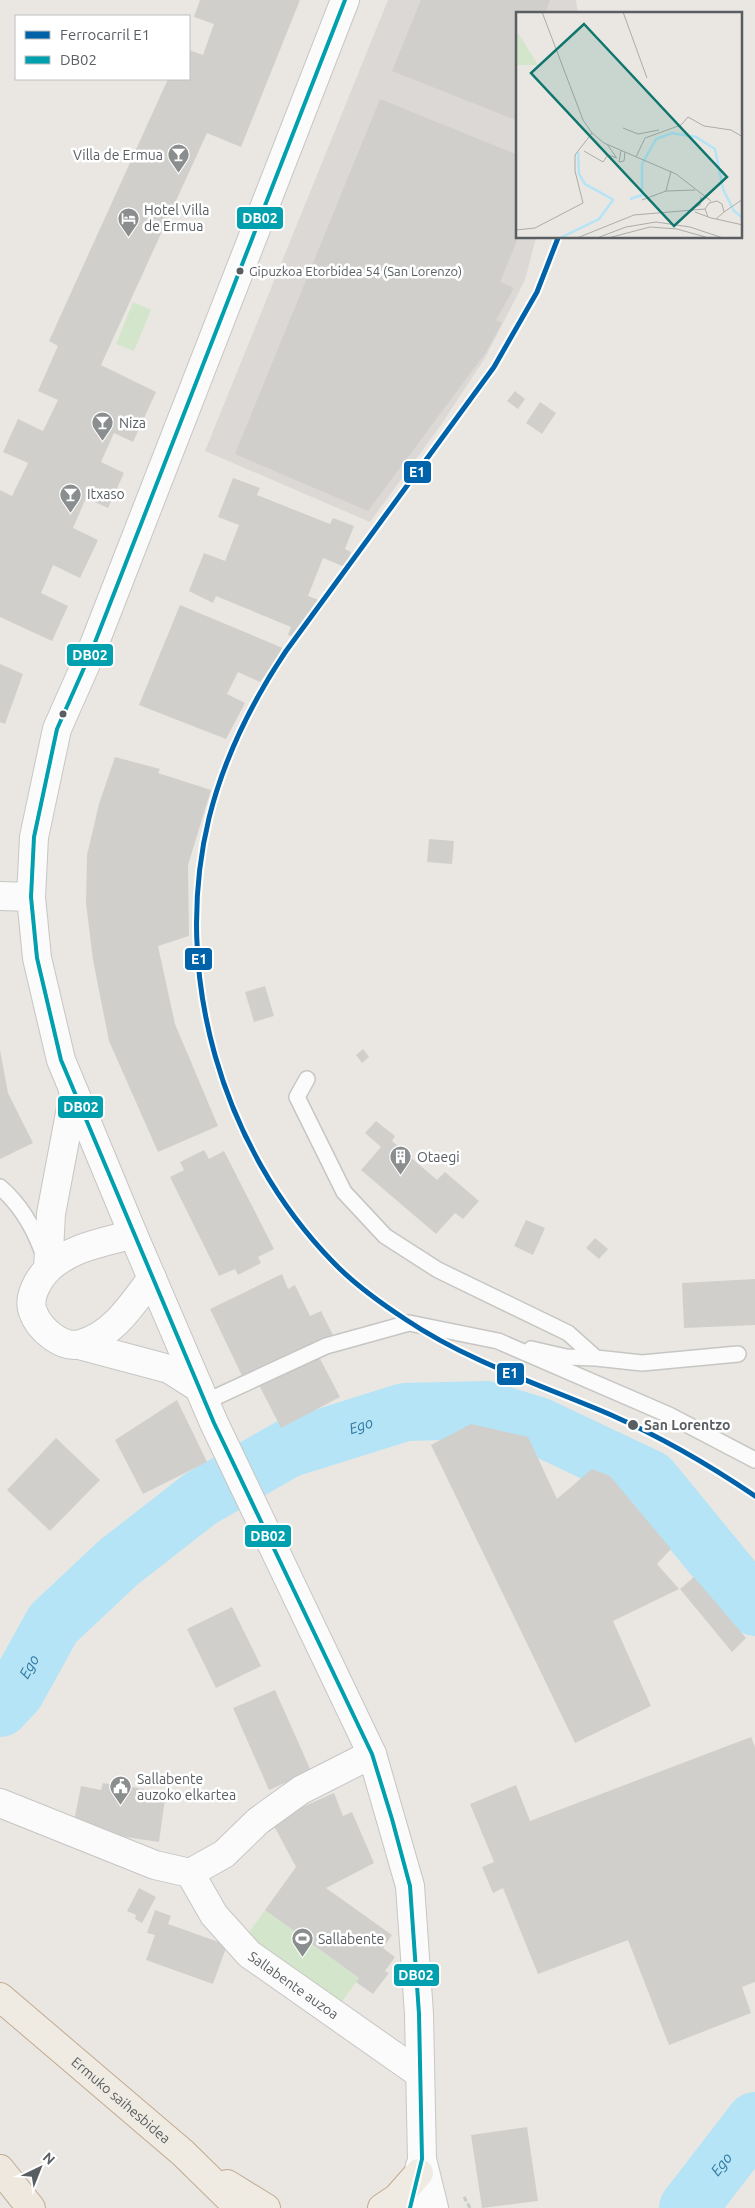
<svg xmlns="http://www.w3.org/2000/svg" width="755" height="2208" viewBox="0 0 755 2208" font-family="Ubuntu,sans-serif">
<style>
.industrial{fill:#dcd8d5}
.green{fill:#d3e6cb}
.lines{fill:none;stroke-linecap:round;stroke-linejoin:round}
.river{stroke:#b4e4f6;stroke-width:58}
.building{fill:#d1cfcc}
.service-casing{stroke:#c6c6c5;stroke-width:18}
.minor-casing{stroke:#c6c6c5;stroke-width:30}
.tertiary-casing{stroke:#c6c6c5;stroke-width:30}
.trunk-casing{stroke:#c1aa90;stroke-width:30}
.motorway-casing{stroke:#c1aa90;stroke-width:30}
.path{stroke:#c5cbc7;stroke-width:3;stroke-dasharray:5 2.5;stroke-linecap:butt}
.service{stroke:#fcfbfb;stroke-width:15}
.minor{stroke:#fcfbfb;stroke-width:28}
.tertiary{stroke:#fcfbfb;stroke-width:28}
.trunk{stroke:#f0ebe2;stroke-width:28}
.motorway{stroke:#eee8df;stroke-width:28}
.bus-1-casing{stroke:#fff;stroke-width:8}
.bus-1{stroke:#00a0ae;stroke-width:4}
.rail-1-casing{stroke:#fff;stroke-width:9}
.rail-1{stroke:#0063a9;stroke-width:5}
.bus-dot{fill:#585e61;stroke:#fff;stroke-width:2}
.labels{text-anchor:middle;stroke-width:5;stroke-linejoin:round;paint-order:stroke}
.bus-label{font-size:13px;fill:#585e61;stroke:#fff;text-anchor:start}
.poi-label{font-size:14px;fill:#585e61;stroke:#fff;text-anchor:start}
.stop-label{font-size:14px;font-weight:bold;fill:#585e61;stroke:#fff;text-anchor:start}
.street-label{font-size:14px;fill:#585e61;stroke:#fff}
.water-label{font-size:15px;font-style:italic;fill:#317aa3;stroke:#fff}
.inset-river{fill:none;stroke:#b4e4f6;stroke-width:2.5}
.inset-road{fill:none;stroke:#acacaa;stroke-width:1}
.view{fill:#0f766e;fill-opacity:0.15;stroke:#0f766e;stroke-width:2.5}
.inset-edge{fill:none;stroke:#585e61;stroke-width:2.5}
.line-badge{stroke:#fff;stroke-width:2}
.badge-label{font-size:14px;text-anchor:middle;font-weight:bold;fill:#fff}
</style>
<rect width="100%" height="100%" fill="#eae7e2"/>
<path class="industrial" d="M388,0H576L578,14H518V238H536L525,280L485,358L441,425L370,522L205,451Z"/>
<path class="green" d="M133,302L151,310L134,351L116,344Z
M265,1910L359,1978L339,2006L245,1938Z"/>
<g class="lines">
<g class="river">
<path id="s1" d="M0,1708L16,1691L53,1624L119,1562L200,1499L287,1449L405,1412L486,1410L538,1426L650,1479L755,1607"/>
<path id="s2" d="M688,2208L755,2121"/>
</g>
</g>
<path class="building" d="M200,0H300L241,147L207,133L101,365L156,392L133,442L114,433L101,462L124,473L108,508L86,498L73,528L98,540L80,578L53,565L41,593L68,606L52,641L0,617V490L12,496L28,463L3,452L18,419L43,431L58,400L38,391L58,346L49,341L168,79H189V50L203,55L214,24L194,17Z
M421,0H550L545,14H518V121L392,71Z
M380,99L518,155V238L500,282L514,288L496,320L502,323L486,352L368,511L235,454Z
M515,391L525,399L518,409L507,401Z
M540,402L556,413L542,434L526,423Z
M233,478L260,488L257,495L330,524L333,518L354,526L345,549L351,552L345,567L323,558L308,596L327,603L300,639L288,635L291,627L216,596L213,603L189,591L204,553L225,561L239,525L218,517Z
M180,605L285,649L260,682L238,672L227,694L245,703L226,739L139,705Z
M0,664L23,674L5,724L0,722Z
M115,757L160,769L158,773L211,790L188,865L189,936L158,946L175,1024L218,1126L158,1152L109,1041L93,960L86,903L87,855L99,804Z
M429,839L454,841L452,864L427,862Z
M265,986L274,1016L254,1022L245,992Z
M363,1049L369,1057L362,1063L356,1055Z
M0,1050L8,1093L33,1143L0,1159Z
M376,1121L395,1136L392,1141L437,1180L445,1172L479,1201L463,1219L455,1213L436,1234L361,1170L381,1147L365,1133Z
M204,1150L209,1159L224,1151L274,1249L258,1257L261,1263L238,1275L235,1269L219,1276L170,1177L184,1170L180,1162Z
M526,1220L545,1228L533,1255L514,1246Z
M595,1238L608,1249L599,1259L586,1248Z
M282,1274L288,1289L295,1285L310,1316L321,1311L334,1337L244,1380L210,1309Z
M755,1279V1325L684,1328L682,1283Z
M318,1355L340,1397L281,1428L258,1383Z
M177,1400L207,1462L143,1494L115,1440Z
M471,1424L528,1437L557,1499L592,1469L610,1476L671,1549L657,1564L679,1589L613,1621L651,1706L575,1743L431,1445Z
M56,1438L100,1480L50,1531L7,1490Z
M694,1577L746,1638L732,1652L680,1589Z
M232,1607L261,1666L216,1688L187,1629Z
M275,1690L311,1771L269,1790L233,1708Z
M751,1737L755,1747V1982L742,1987L751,2013L669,2045L628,1940L538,1974L503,1888L493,1893L482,1867L494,1862L470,1804L516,1785L530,1821Z
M103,1783L166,1792L159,1842L105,1834L74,1821L81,1786L101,1790Z
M334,1793L343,1816L352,1812L374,1863L326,1888L392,1935L383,1948L395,1957L385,1971L389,1973L373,1994L356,1982L359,1978L265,1910L296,1867L274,1826L282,1822L280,1817Z
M139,1888L156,1897L142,1923L135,1919L136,1915L127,1911Z
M155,1910L171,1916L168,1924L227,1945L213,1984L146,1960L155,1935L147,1933Z
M527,2127L538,2201L482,2208L471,2135Z"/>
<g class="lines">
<defs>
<path id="service" d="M307,1079L297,1097L344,1192L385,1236L438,1270L568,1333L596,1358L566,1357L531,1349
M0,1187C21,1205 35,1230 44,1256
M596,1358L642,1363L738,1354
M205,1402L326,1346L409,1323L498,1341L669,1415L755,1460"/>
<g id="minor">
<path d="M133,1234C102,1243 74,1246 49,1268C39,1278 27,1297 33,1312C39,1329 62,1349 80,1344C113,1336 133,1303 152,1278"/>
<path d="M48,1269L51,1214L74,1092"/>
<path d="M79,1345L169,1369L199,1388"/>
<path id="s3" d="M0,1803L155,1865L190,1873L214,1915L249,1954L420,2074"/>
<path d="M190,1873L224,1854L258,1821L301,1790L372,1754"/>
</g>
<path id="tertiary" d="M345,0L92,650L57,729L34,837L31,897L37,958L61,1060L133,1234L214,1423L372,1754L410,1886L419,2014L422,2159L434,2208
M0,896L31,897
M410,2208L420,2166"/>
<g id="trunk">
<path id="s4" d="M0,1997L183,2153L239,2208"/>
<path d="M227,2184L266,2208"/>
<path d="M382,2208L397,2198L419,2173"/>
</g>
<path id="motorway" d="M0,2169L31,2208"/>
</defs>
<use href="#service" class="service-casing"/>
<use href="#minor" class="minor-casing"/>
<use href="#tertiary" class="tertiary-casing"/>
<use href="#trunk" class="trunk-casing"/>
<use href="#motorway" class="motorway-casing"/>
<path class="path" d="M464,2197L470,2208"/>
<use href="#service" class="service"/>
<use href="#minor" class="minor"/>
<use href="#tertiary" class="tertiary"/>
<use href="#trunk" class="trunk"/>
<use href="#motorway" class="motorway"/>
<defs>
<path id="bus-1" d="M345,0L92,650L57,729L34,837L31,897L37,958L61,1060L214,1423L372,1754L392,1819L410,1886L419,2014L422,2159L410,2208"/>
</defs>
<use href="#bus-1" class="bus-1-casing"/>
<use href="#bus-1" class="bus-1"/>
<defs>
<path id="rail-1" d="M558,238L537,292L494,367L286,651C251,703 224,758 209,818C171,974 222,1148 333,1262C354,1284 379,1302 405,1319C467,1361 541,1385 609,1414C661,1437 708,1464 755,1496"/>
</defs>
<use href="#rail-1" class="rail-1-casing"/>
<use href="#rail-1" class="rail-1"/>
</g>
<defs>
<symbol id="bar-pin" viewBox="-11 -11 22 30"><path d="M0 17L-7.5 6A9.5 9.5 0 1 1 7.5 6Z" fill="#8b8e8e" stroke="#fff"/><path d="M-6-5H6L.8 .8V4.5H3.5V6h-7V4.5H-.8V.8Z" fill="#fff"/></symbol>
<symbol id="hotel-pin" viewBox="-11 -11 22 30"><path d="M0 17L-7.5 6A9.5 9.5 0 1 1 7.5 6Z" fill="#8b8e8e" stroke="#fff"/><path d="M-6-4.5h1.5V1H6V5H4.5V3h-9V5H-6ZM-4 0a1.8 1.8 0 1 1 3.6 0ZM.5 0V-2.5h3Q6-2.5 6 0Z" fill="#fff"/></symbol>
<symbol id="building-pin" viewBox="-11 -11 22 30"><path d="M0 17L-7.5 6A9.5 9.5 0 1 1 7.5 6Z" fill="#8b8e8e" stroke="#fff"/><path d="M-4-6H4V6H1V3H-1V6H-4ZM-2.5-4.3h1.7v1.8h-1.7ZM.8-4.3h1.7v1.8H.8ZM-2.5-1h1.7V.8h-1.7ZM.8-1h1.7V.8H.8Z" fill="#fff"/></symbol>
<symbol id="civic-pin" viewBox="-11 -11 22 30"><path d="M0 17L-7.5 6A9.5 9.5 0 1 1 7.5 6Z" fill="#8b8e8e" stroke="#fff"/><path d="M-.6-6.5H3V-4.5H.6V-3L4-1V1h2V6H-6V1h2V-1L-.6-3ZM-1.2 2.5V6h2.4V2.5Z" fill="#fff"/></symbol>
<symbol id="stadium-pin" viewBox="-11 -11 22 30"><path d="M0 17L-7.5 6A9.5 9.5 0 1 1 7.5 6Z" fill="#8b8e8e" stroke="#fff"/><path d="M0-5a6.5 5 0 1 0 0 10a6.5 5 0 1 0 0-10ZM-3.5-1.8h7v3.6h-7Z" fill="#fff"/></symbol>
</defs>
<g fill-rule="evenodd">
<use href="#bar-pin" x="166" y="142" width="25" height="34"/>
<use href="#hotel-pin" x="116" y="206" width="25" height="34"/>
<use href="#bar-pin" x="90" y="410" width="25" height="34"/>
<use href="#bar-pin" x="58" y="482" width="25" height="34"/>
<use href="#building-pin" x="388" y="1144" width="25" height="34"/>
<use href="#civic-pin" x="108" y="1774" width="25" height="34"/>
<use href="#stadium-pin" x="290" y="1926" width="25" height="34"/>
</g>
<g class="bus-dot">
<circle cx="240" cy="271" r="4.5"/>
<circle cx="63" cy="714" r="4.5"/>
<circle cx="633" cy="1425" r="6"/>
</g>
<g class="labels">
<g class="bus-label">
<text x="249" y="276">Gipuzkoa Etorbidea 54 (San Lorenzo)</text>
</g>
<g class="poi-label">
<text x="163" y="160" text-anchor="end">Villa de Ermua</text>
<text x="144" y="215">Hotel Villa<tspan x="144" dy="16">de Ermua</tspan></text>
<text x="119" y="428">Niza</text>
<text x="87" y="499">Itxaso</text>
<text x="417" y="1162">Otaegi</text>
<text x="137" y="1784">Sallabente<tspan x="137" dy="16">auzoko elkartea</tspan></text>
<text x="318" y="1944">Sallabente</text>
</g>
<g class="stop-label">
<text x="644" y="1430">San Lorentzo</text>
</g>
<g class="street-label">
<text dy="5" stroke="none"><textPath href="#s3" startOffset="358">Sallabente auzoa</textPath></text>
<text dy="5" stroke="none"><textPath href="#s4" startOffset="159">Ermuko saihesbidea</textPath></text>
</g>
<g class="water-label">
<text dy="5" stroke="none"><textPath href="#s1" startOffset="471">Ego</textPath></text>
<text dy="5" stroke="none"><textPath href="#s1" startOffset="51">Ego</textPath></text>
<text dy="5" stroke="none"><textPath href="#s2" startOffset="55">Ego</textPath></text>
</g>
</g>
<g transform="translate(516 12)">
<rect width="226" height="226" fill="#eae7e2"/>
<path d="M0,19L6,27L22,53H0Z" fill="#d3e6cb"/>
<path class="inset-river" d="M62,140L63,162L69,172L98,188M114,187L126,183V152L140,127L156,121L180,125L199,137L207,177L218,199L227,206M44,226L83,207L97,188"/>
<path class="inset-road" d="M26,0L67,108L76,121L88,131L160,162L195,189M107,0L131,66M107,116L122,122L143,118M91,132L100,145M105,138L103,150L108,149L109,140M68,139L87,150L92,143L101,146M120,145L129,126L165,113L172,105L188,114L215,118L227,125M150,179L155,159M126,188L150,179L179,178M175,197L184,193L185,185M179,200L195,206L200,207L208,200L206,192L201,189L193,191L189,197L192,205M208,200L227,187M200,207L227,213M0,218L19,216L67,191L59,159V143L76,121M61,226L118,203L189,197M81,226L110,215L140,210L174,215L207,226M92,226L134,215L161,217L193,226"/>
<path class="view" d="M68,12L211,165L158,214L15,61Z"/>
<rect width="226" height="226" class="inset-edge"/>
</g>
<g class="line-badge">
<rect x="236" y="206" width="48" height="24" rx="5" fill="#00a0ae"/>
<rect x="403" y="460" width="29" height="24" rx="5" fill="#0063a9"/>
<rect x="66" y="643" width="48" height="24" rx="5" fill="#00a0ae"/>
<rect x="184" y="947" width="29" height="24" rx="5" fill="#0063a9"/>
<rect x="57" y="1095" width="47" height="24" rx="5" fill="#00a0ae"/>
<rect x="496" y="1362" width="29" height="24" rx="5" fill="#0063a9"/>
<rect x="244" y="1524" width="48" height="24" rx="5" fill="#00a0ae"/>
<rect x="393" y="1963" width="47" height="24" rx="5" fill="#00a0ae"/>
</g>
<g class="badge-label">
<text x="260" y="223">DB02</text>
<text x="417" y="477">E1</text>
<text x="90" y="660">DB02</text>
<text x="199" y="964">E1</text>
<text x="81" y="1112">DB02</text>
<text x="510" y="1378">E1</text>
<text x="268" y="1541">DB02</text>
<text x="416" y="1980">DB02</text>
</g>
<rect x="15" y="15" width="175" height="65" fill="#ffffff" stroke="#bcbfc0"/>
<rect x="25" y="31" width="25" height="8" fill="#0063a9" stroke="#bcbfc0"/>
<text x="60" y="40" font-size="15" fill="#585e61">Ferrocarril E1</text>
<rect x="25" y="56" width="25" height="8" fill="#00a0ae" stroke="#bcbfc0"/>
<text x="60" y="65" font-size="15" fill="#585e61">DB02</text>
<g transform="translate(40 2168) rotate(43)" stroke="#ffffff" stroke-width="4" paint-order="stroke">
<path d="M0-4L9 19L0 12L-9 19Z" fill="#585e61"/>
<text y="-8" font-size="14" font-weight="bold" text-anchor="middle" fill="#585e61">N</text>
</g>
</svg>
